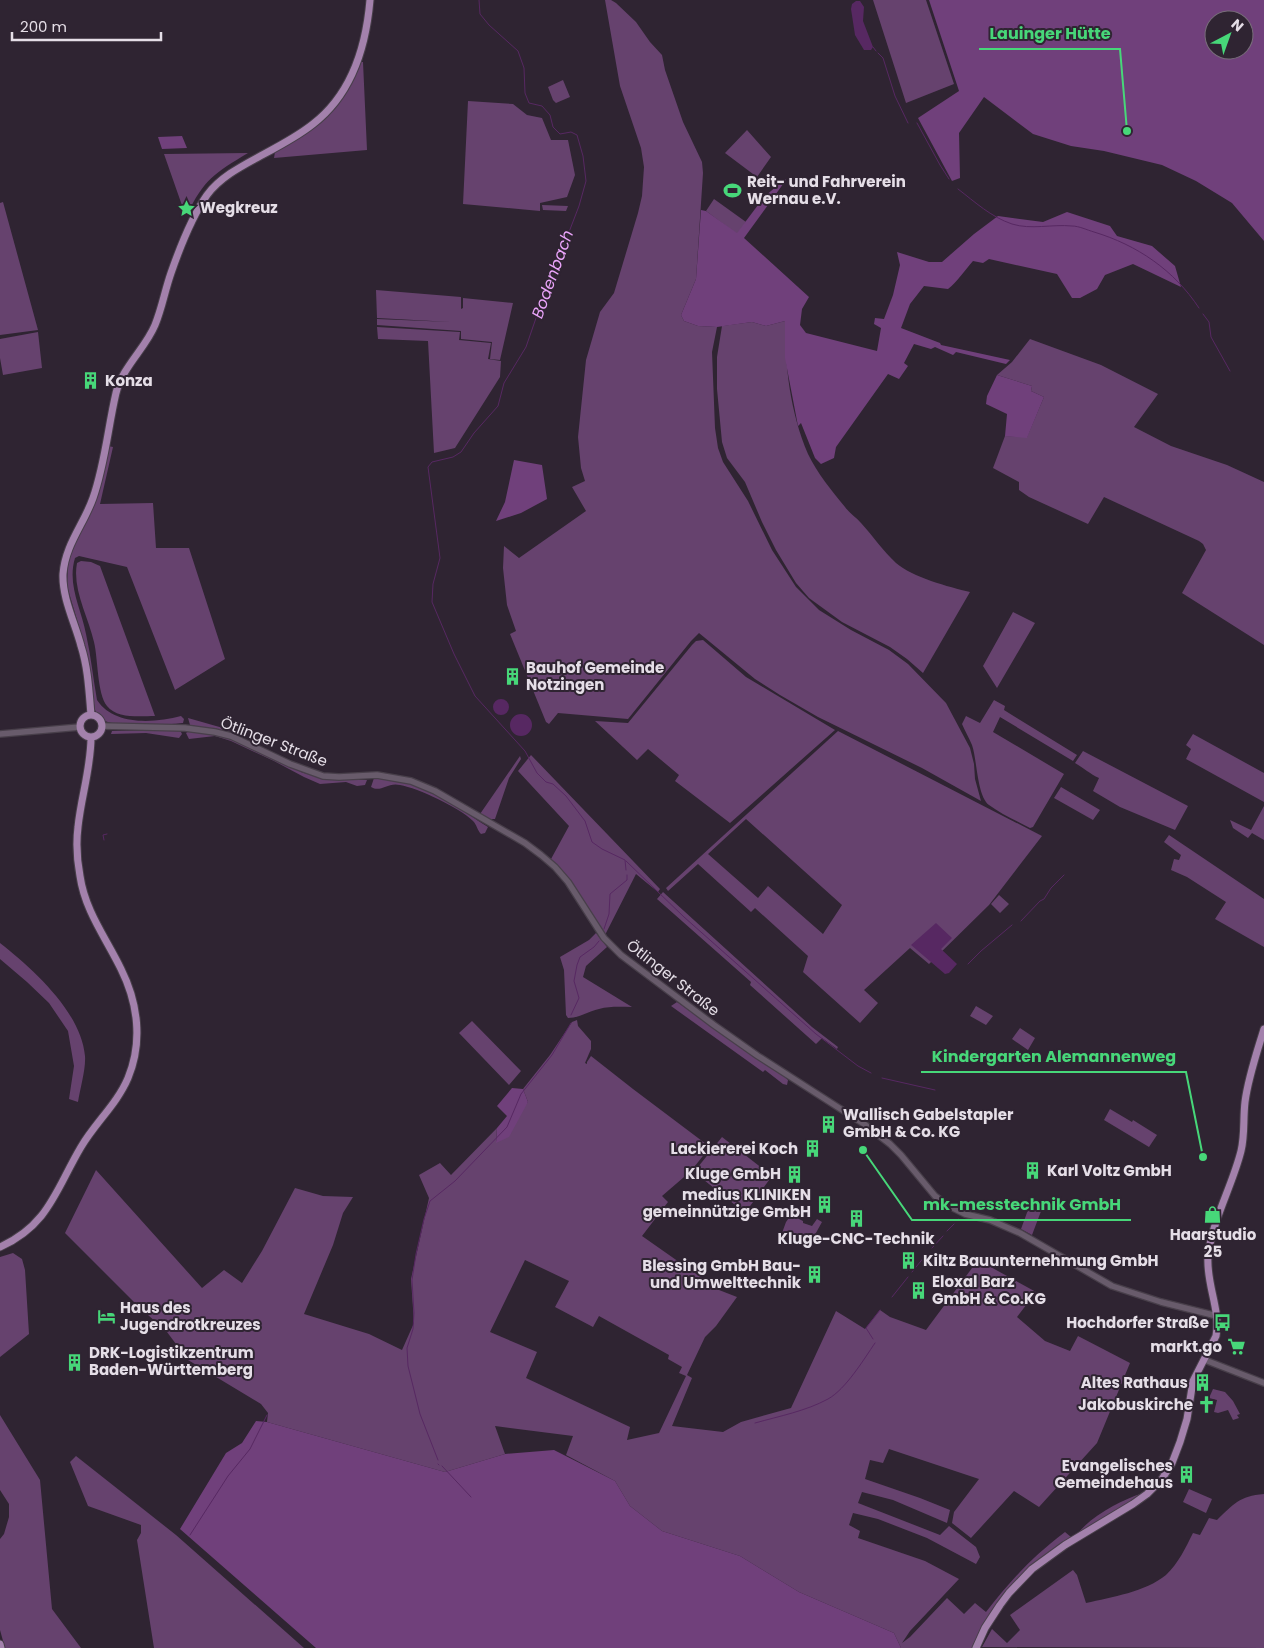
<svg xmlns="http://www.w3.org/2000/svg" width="1264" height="1648" viewBox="0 0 1264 1648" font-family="Poppins,sans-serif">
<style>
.green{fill:#66426e;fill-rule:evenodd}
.forest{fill:#70407b;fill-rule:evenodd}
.water{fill:#572862}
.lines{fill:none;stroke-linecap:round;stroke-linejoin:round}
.stream{stroke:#572862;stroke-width:1}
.minor-casing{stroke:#483f4a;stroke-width:8}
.major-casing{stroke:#483f4a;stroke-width:9}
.minor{stroke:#685b6b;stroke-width:5.5}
.major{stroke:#a381ac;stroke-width:7}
.labels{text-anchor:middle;stroke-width:4;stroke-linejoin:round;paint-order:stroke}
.poi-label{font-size:15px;font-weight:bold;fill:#e5dee7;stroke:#2f2432;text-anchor:start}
.street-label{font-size:15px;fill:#e5dee7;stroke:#2f2432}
.water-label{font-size:16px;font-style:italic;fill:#eaa4fa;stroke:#2f2432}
.leader{fill:none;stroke:#47d779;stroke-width:2}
.callout-dot{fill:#47d779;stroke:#2f2432;stroke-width:2}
.callout-label{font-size:16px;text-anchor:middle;font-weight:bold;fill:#47d779;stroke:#2f2432;stroke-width:4;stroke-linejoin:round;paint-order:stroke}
</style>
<rect width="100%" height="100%" fill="#2f2432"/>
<path class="green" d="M605,0H611L616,3L636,22L650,42L662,55L665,70L683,122L702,162L703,173L696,279L681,315L684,321L698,326L717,327L712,352L715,428L718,448L723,462L748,501L772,550L796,587L819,610L851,630L889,650L908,664L946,703L970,748L974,764L975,779L981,801L922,768L818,717L780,695L755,679L699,633L691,641L628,719L558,713L549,724L546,722L510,634L516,631L507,605L503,568L504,546L519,558L586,511L572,487L585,481L581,468L578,437L586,360L600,312L614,293L638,213L642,196L644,167L641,148L620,86Z
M873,0H926L954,84L906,103Z
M361,62H363L367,150L274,158L275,152C292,140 312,129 327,116C343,102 353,81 361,62Z
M563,80L570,97L556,103L553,100L548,87Z
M468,101L513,104L527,115L542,118L551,140H568L575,175L567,197L540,203V211L463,204Z
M747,130L771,157L757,177L725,153Z
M248,153C215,173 204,179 187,215L185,214L164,154Z
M714,199L746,222L737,234L706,211Z
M3,202L38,330L0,335V203Z
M542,205L568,206L566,211L543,210Z
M376,290L461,297V309L463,308V298L513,303L500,360L490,359L492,342L461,339V331L377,325V319L451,322L377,318Z
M785,321C785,366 790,412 808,454C817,473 832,491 845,507C849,513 856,517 861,523C873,536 883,551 896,563C912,577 949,587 970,592L923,673L907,659L890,647L842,622L809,598L796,583L776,550L762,522L745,482L727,458L722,442L717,389V357L722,326L752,322L766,326Z
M377,327L460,332L459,340L491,343L488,359L501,361L500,377L455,448L434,453L428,341L378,339Z
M38,332L42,368L3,375L0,358V339Z
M1030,339L1101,365L1158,394L1134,427L1171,446L1227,465L1264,482V645L1182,593L1206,550L1203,544L1199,541L1104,497L1088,524L1029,497L1019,490V482L993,468L1005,436L1027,437L1044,397L1031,391L1032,386L997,375L1012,362Z
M108,446L113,447L100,504L153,503L156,548H189L225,659L175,690L127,567L79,556L75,558C67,585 81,608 86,634C91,656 93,678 97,700C114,726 154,723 181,716L184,719L183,723C167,725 118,727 105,721C100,719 97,714 95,710L85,647L67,586L68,563L75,542L93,508Z
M81,561L91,562L100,566L155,716C140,716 117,719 107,706C97,694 98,658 94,642C88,616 72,589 77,563Z
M1013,612L1035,623L997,688L983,666Z
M703,640L746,677L835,730L730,823L675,781L679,775L648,749L637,760L595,721L628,723L692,645L696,641Z
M994,700L1005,706L1004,710L1077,755L1073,761L1000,717L993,732L1064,774L1033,827L1030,828C1017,821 1001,814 989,805C977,796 977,759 972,745C969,738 965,731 962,724L966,716L980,723Z
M188,718L230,730L227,732L190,725Z
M157,730H180L182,734L179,738L146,733L111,734L112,731Z
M189,731H204L241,742L301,772L323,779L367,780L365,785L357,786L346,782L320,784L304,777L274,761L231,741L215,736L189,739L186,733Z
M838,731L1042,836L989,905L929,964L910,948L864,990L878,1003L860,1023L803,972L808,956L755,908L751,912L698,864L668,891L666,888ZM746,819L842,905L823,934L768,886L758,898L708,854Z
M1193,734L1264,773V802L1186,759L1191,749L1186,745Z
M1083,751L1188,806L1175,830L1120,807L1093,791L1099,778C1090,774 1084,768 1075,763Z
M531,755L660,889L658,892L636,874L605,935L595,921L573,884L551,859L569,826L518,771Z
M520,756L521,759L509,778L495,819H490L480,814Z
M374,778C383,779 392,779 401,781C433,787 461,810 488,827L485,833L481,834C477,830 477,825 473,821C460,808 418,788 400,785C387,782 381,793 371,787Z
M1061,787L1100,810L1093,820L1054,798Z
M1264,806V840L1252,833L1248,838L1233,828L1230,820L1251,830Z
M1169,835L1264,899V947L1215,919L1226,902L1187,877L1171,870L1174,859L1179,860L1181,855L1164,842Z
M663,892L812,1027L838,1047L837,1049L822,1038L816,1044L750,985L751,982L657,899Z
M999,895L1009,904L1000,913L991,904Z
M596,933L607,947L586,966L583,977L632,1007C621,1007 610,1006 599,1009C589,1011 579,1018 568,1018L566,1015L564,970L560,957L589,940Z
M0,943C33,969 81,1012 85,1056C86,1069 80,1089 78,1102L69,1099L74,1066L68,1031L49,1003L27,982L0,959Z
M677,1002L778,1071L788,1080L787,1085L783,1084L765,1070L763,1072L671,1006Z
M976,1006L993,1016L986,1025L970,1016Z
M577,1020L578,1026L591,1041V1049L585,1063L587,1064V1062L591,1056L633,1089L710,1147L691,1171L662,1196L668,1202L642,1236L719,1290L737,1297L716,1326L705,1337L687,1375L692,1378L672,1426L723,1432L741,1422L791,1408L836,1311L865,1329L880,1310L890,1317L926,1330L978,1260L1036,1292L1017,1317L1045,1341L1070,1351L1078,1336L1130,1363L1097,1443L1039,1507L1014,1491L971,1538L952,1523L954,1512L979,1479L889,1449L883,1463L870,1460L865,1479L920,1498L950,1510L947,1523L893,1500L862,1492L858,1503L940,1535L949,1526L976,1547L980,1557L976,1564L927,1538L878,1519L853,1513L849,1525L860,1531L858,1538L925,1561L959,1579L910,1631L902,1643L910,1637L947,1598L964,1614L975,1603L986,1612C1012,1579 1032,1557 1065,1532L1071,1537L1031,1566L974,1648H901L894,1633L799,1592L740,1556L662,1531L630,1506L615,1481L566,1455L573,1436L495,1426L505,1454L445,1472L267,1422L268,1413L261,1404L188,1360L167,1332L138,1306L65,1233L96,1170L202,1288L224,1270L242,1283L262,1251L295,1188L323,1196L353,1197L343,1213L333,1245L304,1314L369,1334L402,1350L414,1323L411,1279L429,1198L419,1175L440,1163L451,1175L497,1128L496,1142L528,1102L523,1089L550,1055L572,1022ZM525,1260L569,1281L555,1307L593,1327L599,1316L669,1355L668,1359L682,1367L679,1373L686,1376L659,1433L627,1440L630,1427L526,1378L537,1352L490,1332Z
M472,1021L521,1071L509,1085L459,1033Z
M1020,1028L1035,1038L1028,1050L1012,1039Z
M1110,1109L1132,1122L1133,1120L1157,1135L1149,1147L1104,1120Z
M722,1137L772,1176L745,1213L694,1172Z
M1032,1199L1043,1206L1032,1235L1021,1229Z
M791,1215L803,1221V1223L812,1226L817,1219L822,1222L807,1249L782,1233L786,1222Z
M13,1253L22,1259L25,1270L29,1334L0,1357V1257Z
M1213,1389L1225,1392L1233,1401L1240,1414L1237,1415L1239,1418L1233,1420L1228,1410L1218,1413L1214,1412L1217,1400L1209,1398Z
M0,1415L40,1480L52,1609L81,1648H5L0,1630V1539L4,1534L9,1517V1504L0,1490Z
M76,1456L176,1535L304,1648H154L137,1540L141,1533V1525L88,1506L70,1462Z
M1189,1489L1212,1499L1206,1513L1183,1502Z
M1143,1493L1128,1504L1078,1533C1093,1515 1121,1500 1143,1493Z
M1264,1494V1648L982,1647L992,1629L1007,1643L1020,1630L1010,1615L1073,1570L1077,1575L1086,1603C1112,1597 1145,1592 1166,1575C1178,1564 1186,1547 1193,1533L1200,1535L1209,1518L1217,1520C1234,1504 1239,1496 1264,1494Z"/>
<path class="forest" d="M929,0H1264V241L1232,203L1196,181L1162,165L1104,151L1071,146L1033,134L984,97L959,133L960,178L952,181L918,118L959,91ZM1214,20H1244V50H1214Z
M182,136L187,148L162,149L158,137Z
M785,179L786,180L744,238L809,297L802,309L800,325L806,333L877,351L881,328L874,324L875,318L884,319L893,295L900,265L897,252L929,262H942L974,234L998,216L1043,222L1067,212L1110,226L1117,236L1152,246L1175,266L1181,287L1133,264L1105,275L1097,289L1080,298H1072L1057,274L989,259L983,263L973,261C965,270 957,282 948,289L924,286L910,304L901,328L940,343L941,345L1010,360L1006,364L956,352L953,355L935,347L931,349L914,344L904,363L908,366L899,379L888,374L836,447L834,458L821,464L815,458L801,423L798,426L785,358V321L766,326L752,322L717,327L698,326L684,321L681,315L696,279L701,210L706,211L737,233L764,197Z
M997,375L1032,386L1031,391L1044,397L1027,438L1005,436L1007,414L986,404L987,396Z
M514,460L542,465L547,499L521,513L496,521L505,502Z
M512,1088L523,1089L528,1102L509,1137L496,1143L497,1128L507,1116L497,1106Z
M256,1421L267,1422L445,1472L505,1454L554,1450L615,1481L630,1506L662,1531L740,1556L799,1592L894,1633L901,1648H316L180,1529L226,1453L242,1443Z"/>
<path class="water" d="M856,1H860L864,7L863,21L873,47L871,50H864L855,35L851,9L852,4Z
M493 707a8 8 0 1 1 16 0a8 8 0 1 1-16 0Z
M510 725a11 11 0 1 1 22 0a11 11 0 1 1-22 0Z
M936,923L952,938L941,949L957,964L949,973L945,974L911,945Z"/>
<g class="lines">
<path class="stream" d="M479,0L480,14L489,25L518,51L524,68L525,93L529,103L542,106L550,115L553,127L560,134L571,132L577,135L583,156L586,181L579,206L536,318L526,347L504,383L498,406L474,433L461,452L453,457L432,462L428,467L440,558L433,584L432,602L454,654L475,696L525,751L537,773L546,782L553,784L566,796L585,821L592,842L602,849L625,860L626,870
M873,47L876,51
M878,53L883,58L895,96L908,123
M917,123L940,165L949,179
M958,189C975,202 991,217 1012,224C1031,230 1052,224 1072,226C1079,226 1087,230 1094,232C1137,245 1174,270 1199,308
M1203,314L1209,322L1211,337L1230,371
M104,840L103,835L107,834
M626,861L684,917L816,1034L858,1066L871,1073
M1021,921L1040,901L1044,899L1051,888L1064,875
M604,929L609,914L610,894L627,880V875
M968,964L981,951L1012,925
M571,1015L579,998L574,981L577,965L580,957L594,947L599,941
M882,1078L935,1090
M957,1220L958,1219
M947,1231L954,1224
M932,1248L943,1236
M912,1272L925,1256
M892,1297L908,1277
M873,1339L866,1328L880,1310
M755,1423C780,1416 806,1411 828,1399C846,1389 864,1359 875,1343
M438,1460L420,1414L408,1366L407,1348L413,1329L414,1313L412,1280L416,1254L424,1219L430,1201L455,1181L507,1127L521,1094L552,1055L571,1023
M438,1464L439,1465
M442,1466L471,1497
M190,1535L228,1476L250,1449L267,1415"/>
<defs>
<path id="minor" d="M102,726L185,728L215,732L231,736L290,764L323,776L339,777L377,775L411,781L435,791L525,843L541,855L555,867L568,882L604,938L621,955L714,1025L758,1056L864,1124L890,1144L901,1155L935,1196L949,1206L965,1214L990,1220L1020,1233L1112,1286L1161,1302L1217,1316
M0,734L80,727
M1205,1360L1264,1383"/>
<path id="major" d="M80 726a11 11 0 1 1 22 0a11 11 0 1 1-22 0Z
M91,715C89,691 88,668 81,646C75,623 62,598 63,574C65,545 84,524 93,498C105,464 108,427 116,393C123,366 145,349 155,325C162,308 165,290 171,273C179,250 193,215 207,195C221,176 244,165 264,154C281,145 298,136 313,124C352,94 366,47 370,0
M0,1247C49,1225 56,1189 81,1147C95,1123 117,1104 128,1078C143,1042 138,1003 121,969C106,938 85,911 80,876C77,860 76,843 78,827C81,797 91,768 91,737
M0,1644L1,1648
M976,1648L985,1628L1000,1605L1009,1593L1032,1569L1065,1545L1133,1504L1147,1494L1162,1479L1172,1463L1180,1442L1187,1419L1193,1381L1216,1336C1221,1310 1206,1284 1208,1257C1212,1220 1232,1187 1241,1151C1245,1135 1243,1119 1245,1102C1248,1078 1257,1052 1264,1029"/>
</defs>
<use href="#minor" class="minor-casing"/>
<use href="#major" class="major-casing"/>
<use href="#minor" class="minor"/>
<use href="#major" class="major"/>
</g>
<defs>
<symbol id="stadium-bare" viewBox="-9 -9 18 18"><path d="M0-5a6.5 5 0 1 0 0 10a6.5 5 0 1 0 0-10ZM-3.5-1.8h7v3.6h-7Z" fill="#47d779" stroke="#2f2432" stroke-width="2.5" paint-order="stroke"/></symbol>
<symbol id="sight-bare" viewBox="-9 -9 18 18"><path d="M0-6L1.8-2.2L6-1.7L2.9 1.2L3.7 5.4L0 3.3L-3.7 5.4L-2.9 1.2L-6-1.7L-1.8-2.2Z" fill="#47d779" stroke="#2f2432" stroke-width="2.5" paint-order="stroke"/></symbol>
<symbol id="building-bare" viewBox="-9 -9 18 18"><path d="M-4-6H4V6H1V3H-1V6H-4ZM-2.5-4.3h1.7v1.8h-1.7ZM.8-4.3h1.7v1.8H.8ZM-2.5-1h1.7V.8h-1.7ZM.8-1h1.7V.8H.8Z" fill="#47d779" stroke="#2f2432" stroke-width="2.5" paint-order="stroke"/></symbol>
<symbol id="shop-bare" viewBox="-9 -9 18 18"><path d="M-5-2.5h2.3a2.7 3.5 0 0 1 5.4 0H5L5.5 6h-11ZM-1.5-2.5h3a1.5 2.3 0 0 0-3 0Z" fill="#47d779" stroke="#2f2432" stroke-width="2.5" paint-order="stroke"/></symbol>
<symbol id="hotel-bare" viewBox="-9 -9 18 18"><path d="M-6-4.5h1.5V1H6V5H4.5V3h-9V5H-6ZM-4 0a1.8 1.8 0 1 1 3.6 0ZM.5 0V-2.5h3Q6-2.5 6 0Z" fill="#47d779" stroke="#2f2432" stroke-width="2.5" paint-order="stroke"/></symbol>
<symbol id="bus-bare" viewBox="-9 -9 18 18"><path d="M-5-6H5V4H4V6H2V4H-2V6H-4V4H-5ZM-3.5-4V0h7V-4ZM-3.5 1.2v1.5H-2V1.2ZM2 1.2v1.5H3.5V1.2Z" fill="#47d779" stroke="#2f2432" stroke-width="2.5" paint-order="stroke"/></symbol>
<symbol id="supermarket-bare" viewBox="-9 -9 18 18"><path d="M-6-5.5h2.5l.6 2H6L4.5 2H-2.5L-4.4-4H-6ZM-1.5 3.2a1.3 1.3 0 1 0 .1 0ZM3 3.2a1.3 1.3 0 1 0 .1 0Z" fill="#47d779" stroke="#2f2432" stroke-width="2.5" paint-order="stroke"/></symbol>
<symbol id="church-bare" viewBox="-9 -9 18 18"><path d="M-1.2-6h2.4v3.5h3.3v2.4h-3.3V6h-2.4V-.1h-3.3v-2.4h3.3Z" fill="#47d779" stroke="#2f2432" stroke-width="2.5" paint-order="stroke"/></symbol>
</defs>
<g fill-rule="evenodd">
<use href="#stadium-bare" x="720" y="178" width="25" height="25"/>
<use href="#sight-bare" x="174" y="196" width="25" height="25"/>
<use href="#building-bare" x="78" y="368" width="25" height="25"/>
<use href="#building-bare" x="500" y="664" width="25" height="25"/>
<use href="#building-bare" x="816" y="1112" width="25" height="25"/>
<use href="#building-bare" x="800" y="1136" width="25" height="25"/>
<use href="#building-bare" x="1020" y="1158" width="25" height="25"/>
<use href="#building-bare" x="782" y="1162" width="25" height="25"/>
<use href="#building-bare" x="812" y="1192" width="25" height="25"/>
<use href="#shop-bare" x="1200" y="1202" width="25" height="25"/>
<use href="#building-bare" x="844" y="1206" width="25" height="25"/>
<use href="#building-bare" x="896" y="1248" width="25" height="25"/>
<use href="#building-bare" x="802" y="1262" width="25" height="25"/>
<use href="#building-bare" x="906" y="1278" width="25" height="25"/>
<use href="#hotel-bare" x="94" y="1304" width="25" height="25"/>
<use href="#bus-bare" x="1210" y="1310" width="25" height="25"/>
<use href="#supermarket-bare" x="1224" y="1334" width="25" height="25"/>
<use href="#building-bare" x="62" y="1350" width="25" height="25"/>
<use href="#building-bare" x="1190" y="1370" width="25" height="25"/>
<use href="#church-bare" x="1194" y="1392" width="25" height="25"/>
<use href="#building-bare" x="1174" y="1462" width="25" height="25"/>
</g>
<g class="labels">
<g class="poi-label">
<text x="747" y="187">Reit- und Fahrverein<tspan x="747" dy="17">Wernau e.V.</tspan></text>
<text x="200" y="213">Wegkreuz</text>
<text x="105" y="386">Konza</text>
<text x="526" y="673">Bauhof Gemeinde<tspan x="526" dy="17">Notzingen</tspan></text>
<text x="843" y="1120">Wallisch Gabelstapler<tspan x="843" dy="17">GmbH &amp; Co. KG</tspan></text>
<text x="798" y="1154" text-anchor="end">Lackiererei Koch</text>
<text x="1047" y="1176">Karl Voltz GmbH</text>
<text x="781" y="1179" text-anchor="end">Kluge GmbH</text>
<text x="811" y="1200" text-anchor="end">medius KLINIKEN<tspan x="811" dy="17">gemeinnützige GmbH</tspan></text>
<text x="1213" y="1240" text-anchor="middle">Haarstudio<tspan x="1213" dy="17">25</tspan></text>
<text x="856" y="1244" text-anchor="middle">Kluge-CNC-Technik</text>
<text x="923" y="1266">Kiltz Bauunternehmung GmbH</text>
<text x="801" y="1271" text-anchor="end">Blessing GmbH Bau-<tspan x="801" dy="17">und Umwelttechnik</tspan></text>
<text x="932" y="1287">Eloxal Barz<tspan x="932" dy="17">GmbH &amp; Co.KG</tspan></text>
<text x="120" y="1313">Haus des<tspan x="120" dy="17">Jugendrotkreuzes</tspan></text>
<text x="1209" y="1328" text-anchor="end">Hochdorfer Straße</text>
<text x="1222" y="1352" text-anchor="end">markt.go</text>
<text x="89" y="1358">DRK-Logistikzentrum<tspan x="89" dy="17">Baden-Württemberg</tspan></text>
<text x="1188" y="1388" text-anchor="end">Altes Rathaus</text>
<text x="1193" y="1410" text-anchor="end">Jakobuskirche</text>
<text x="1173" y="1471" text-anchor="end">Evangelisches<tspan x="1173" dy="17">Gemeindehaus</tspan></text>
</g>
<g class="street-label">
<text transform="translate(274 742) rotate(21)" y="5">Ötlinger Straße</text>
<text transform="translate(673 978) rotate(38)" y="5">Ötlinger Straße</text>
</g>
<g class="water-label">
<text transform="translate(552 274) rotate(-70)" y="6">Bodenbach</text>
</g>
</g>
<path class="leader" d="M1127 131L1120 49H979M1203 1157L1186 1072H921M863 1150L912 1220H1131"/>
<g class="callout-dot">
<circle cx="1127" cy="131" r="5"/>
<circle cx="1203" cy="1157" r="5"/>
<circle cx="863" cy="1150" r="5"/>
</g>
<g class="callout-label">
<text x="1050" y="39">Lauinger Hütte</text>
<text x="1054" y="1062">Kindergarten Alemannenweg</text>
<text x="1022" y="1210">mk-messtechnik GmbH</text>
</g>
<g transform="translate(1229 35) rotate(41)"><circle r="24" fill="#2f2432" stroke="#786e7a"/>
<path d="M0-4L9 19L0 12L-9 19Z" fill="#47d779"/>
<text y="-8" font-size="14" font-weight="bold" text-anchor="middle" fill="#e5dee7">N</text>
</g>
<path d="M12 32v8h149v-8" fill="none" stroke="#e5dee7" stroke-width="2.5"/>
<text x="20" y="32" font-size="15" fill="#e5dee7" stroke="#2f2432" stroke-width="4" paint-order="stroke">200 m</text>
</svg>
